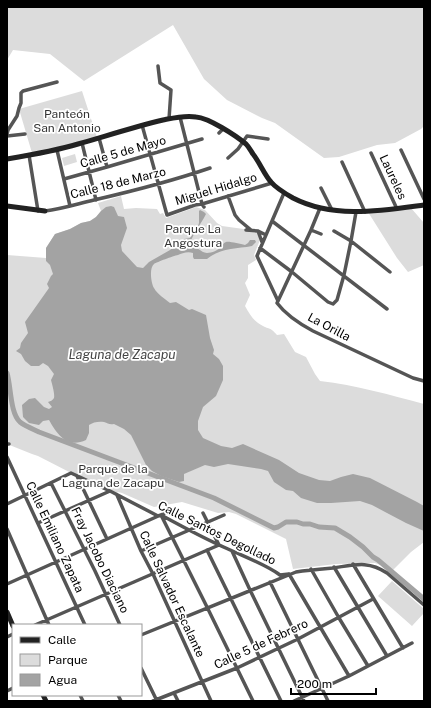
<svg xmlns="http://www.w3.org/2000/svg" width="431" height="708" viewBox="0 0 431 708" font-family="'Public Sans',sans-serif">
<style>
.green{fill:#dcdcdc}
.water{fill:#a3a3a3}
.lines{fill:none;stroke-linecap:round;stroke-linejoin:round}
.river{stroke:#a3a3a3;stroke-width:5}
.street{stroke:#555;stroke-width:3.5}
.secondary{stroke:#222;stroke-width:5}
.labels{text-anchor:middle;stroke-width:3.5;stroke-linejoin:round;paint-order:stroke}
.park-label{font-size:12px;fill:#333;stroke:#fff}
.street-label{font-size:12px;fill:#000;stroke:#fff}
.water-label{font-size:13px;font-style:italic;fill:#444;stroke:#fff}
</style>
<rect width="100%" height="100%" fill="#fff"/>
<path class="green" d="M7,7H424V126L421,129L395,143L377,145L339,157L324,158L275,123L262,118L227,100L204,79L173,25L84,81L50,54L13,50L7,60Z
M82,91L97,137L69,145L32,153L19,109Z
M75,154L77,162L64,166L62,158Z
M121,196L124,209L136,208L157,209L160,214L163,213L166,218L196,207L205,210L217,223L222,226L257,231L260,240L254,255L256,260L248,265V278L245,283L250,295L245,306C250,315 254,322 263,326C271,330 270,327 277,335L284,334L295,352L306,357L315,374L320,381C356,385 390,395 424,404V542L411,552L393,570L375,563L336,564L293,569L286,539L236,514L229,512L218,513L182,502L154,507L122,493L118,492L117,493L77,476L38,456L32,454L7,444V255L46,258V248L55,234L70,229L81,223L90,221L96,217L101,211L98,203Z
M411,208L424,223V265L408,272L397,258L368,212Z
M392,581L424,609V613L412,626L378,596Z"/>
<path class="water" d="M111,206L114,207L118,216L124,217L127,228L121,245L122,251L137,267L143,268L149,262L170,250L184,239L190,238L192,234L191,231V226H197V229L199,223V211L200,210L204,212L206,214C201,224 194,232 190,243L192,246C198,247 200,252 207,253C212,253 218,250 221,247C223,245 223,243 226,242C229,241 240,244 245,245L248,243L250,240H255L256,242L252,246C236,249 220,248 207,259H194L193,257V253C188,251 182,253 178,255C173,256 157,262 154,264C149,268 151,283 154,288C157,294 165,299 170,303L176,302L189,310L192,309L206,315L210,338L214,350L213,354L219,359L223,366V380L216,396L203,407L198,421V430L203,438L221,446L232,448L243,444L279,460L299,473L319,480L330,481L341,477L353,474L370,478L417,502L424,506V531L406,523L387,513L372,505L360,501L331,503H317L301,498L293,491L286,490L274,482L268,471L261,469L228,464L214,467L205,465L184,474V481L179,482L161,476L152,471L146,465L131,435L124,429L114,424C109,425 108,423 104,422C99,421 93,422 89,425V433L86,440C67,449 57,434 49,420L43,421L39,425L29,423L23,417L22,405L29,399L35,398L44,407L49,409L52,407L48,402C51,401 53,400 54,398C55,394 52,384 51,380L54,374L48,366L43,363L39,366H31L25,361L21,354L16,351L20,348L21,343L28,333L25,322L49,288L47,284L51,276L53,274L50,265L46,261V248L55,234L70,229L81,223L90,221L96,217L101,211L106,207Z"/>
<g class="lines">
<path class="river" d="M7,373C11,386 10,413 20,422C25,426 33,429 39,432L214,498L274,528L278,527L286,522H297L303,524H310L319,527L335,528L350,537L363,547L373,557L378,560L424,599"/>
<path class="street" d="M158,66L160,83L171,90L169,119
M180,117L202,204L204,207
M142,125L167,215L195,205L202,204L272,183
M219,133L223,129
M7,134L8,130L17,116L19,108L21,103V93L23,91L57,82
M7,136L25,134
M99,138L107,167
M82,143L96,200
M57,150L70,206
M401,150L424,199
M371,153L397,209
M29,155L38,211
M228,158L238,149L247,136L268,139
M342,162L365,212
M64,179L107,167L202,139
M321,188L332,210
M284,193L257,256L278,301L277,303C286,315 300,324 313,331L413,378L424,381
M228,196L235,215L239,220L251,230
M45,211C62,209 77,204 94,200C133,191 172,181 210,168
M272,221L387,309
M246,230L258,231L266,235
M311,230L321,234
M258,231L262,242
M334,231L351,241L390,272
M260,248L292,272L328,302L333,304L337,300L344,275L351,241L356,212
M278,301L311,230L320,208
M7,444H9
M7,457L85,625
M77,476L107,539
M51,483L95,571L120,625
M117,495L141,551L153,574L211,701
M7,504L71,473L110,491L158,516L161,515C183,527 205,539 228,549C243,556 267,565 280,575L289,574
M161,515L207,607L253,701
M38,523L110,491
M7,529L49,625
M207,550L281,701
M141,551L224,515
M232,551L250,590L304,701
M353,564L403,648
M334,567L387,656
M311,569L339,618L368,666
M289,574L349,676
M270,582L328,701
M7,584L165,513
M35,625L219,545L203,513
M141,635L296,572C308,570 321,569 333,568C354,565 368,560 387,573L424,605
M7,637L13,634
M141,668L157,701
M7,691L13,688
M174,693L178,701
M80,695L83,701
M118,695L121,701
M153,701L237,668L298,639L373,599
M294,701L349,676L412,643"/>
<path class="secondary" d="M7,159C31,155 55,151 78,144C106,136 134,127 163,120C173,118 185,115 196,117C209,118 235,135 246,144C249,147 251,151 253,154C260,163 264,174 271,182C276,188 286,194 293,198C334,219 380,211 424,205
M7,206L45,211
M7,612L13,626
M43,695L46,701"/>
</g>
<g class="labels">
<g class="park-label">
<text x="67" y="118">Panteón<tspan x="67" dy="14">San Antonio</tspan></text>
<text x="193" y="233">Parque La<tspan x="193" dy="14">Angostura</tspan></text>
<text x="113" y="473">Parque de la<tspan x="113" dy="14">Laguna de Zacapu</tspan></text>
</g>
<g class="street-label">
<text transform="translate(123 152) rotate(-16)" y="4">Calle 5 de Mayo</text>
<text transform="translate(393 177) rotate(65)" y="4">Laureles</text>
<text transform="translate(118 183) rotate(-14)" y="4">Calle 18 de Marzo</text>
<text transform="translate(216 189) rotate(-17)" y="4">Miguel Hidalgo</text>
<text transform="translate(329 327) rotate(28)" y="4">La Orilla</text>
<text transform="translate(217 533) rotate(26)" y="4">Calle Santos Degollado</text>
<text transform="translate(55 537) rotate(65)" y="4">Calle Emiliano Zapata</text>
<text transform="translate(100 560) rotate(64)" y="4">Fray Jacobo Diaciano</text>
<text transform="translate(172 594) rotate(65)" y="4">Calle Salvador Escalante</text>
<text transform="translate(261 644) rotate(-25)" y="4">Calle 5 de Febrero</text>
</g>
<g class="water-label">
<text x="122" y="359">Laguna de Zacapu</text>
</g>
</g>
<rect width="431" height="708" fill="none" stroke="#000000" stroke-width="16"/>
<rect x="12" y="624" width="130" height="72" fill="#ffffff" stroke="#999999"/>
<rect x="20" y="637" width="20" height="6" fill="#222222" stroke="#999999"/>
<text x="48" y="644" font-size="12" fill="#000000">Calle</text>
<rect x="20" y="654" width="20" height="12" fill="#dcdcdc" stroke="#999999"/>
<text x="48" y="664" font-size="12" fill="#000000">Parque</text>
<rect x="20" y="674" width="20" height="12" fill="#a3a3a3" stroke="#999999"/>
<text x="48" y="684" font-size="12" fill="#000000">Agua</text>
<path d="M291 688v6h85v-6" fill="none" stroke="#000000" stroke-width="2"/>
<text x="297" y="688" font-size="12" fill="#000000" stroke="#ffffff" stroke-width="3" paint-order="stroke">200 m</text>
</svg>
